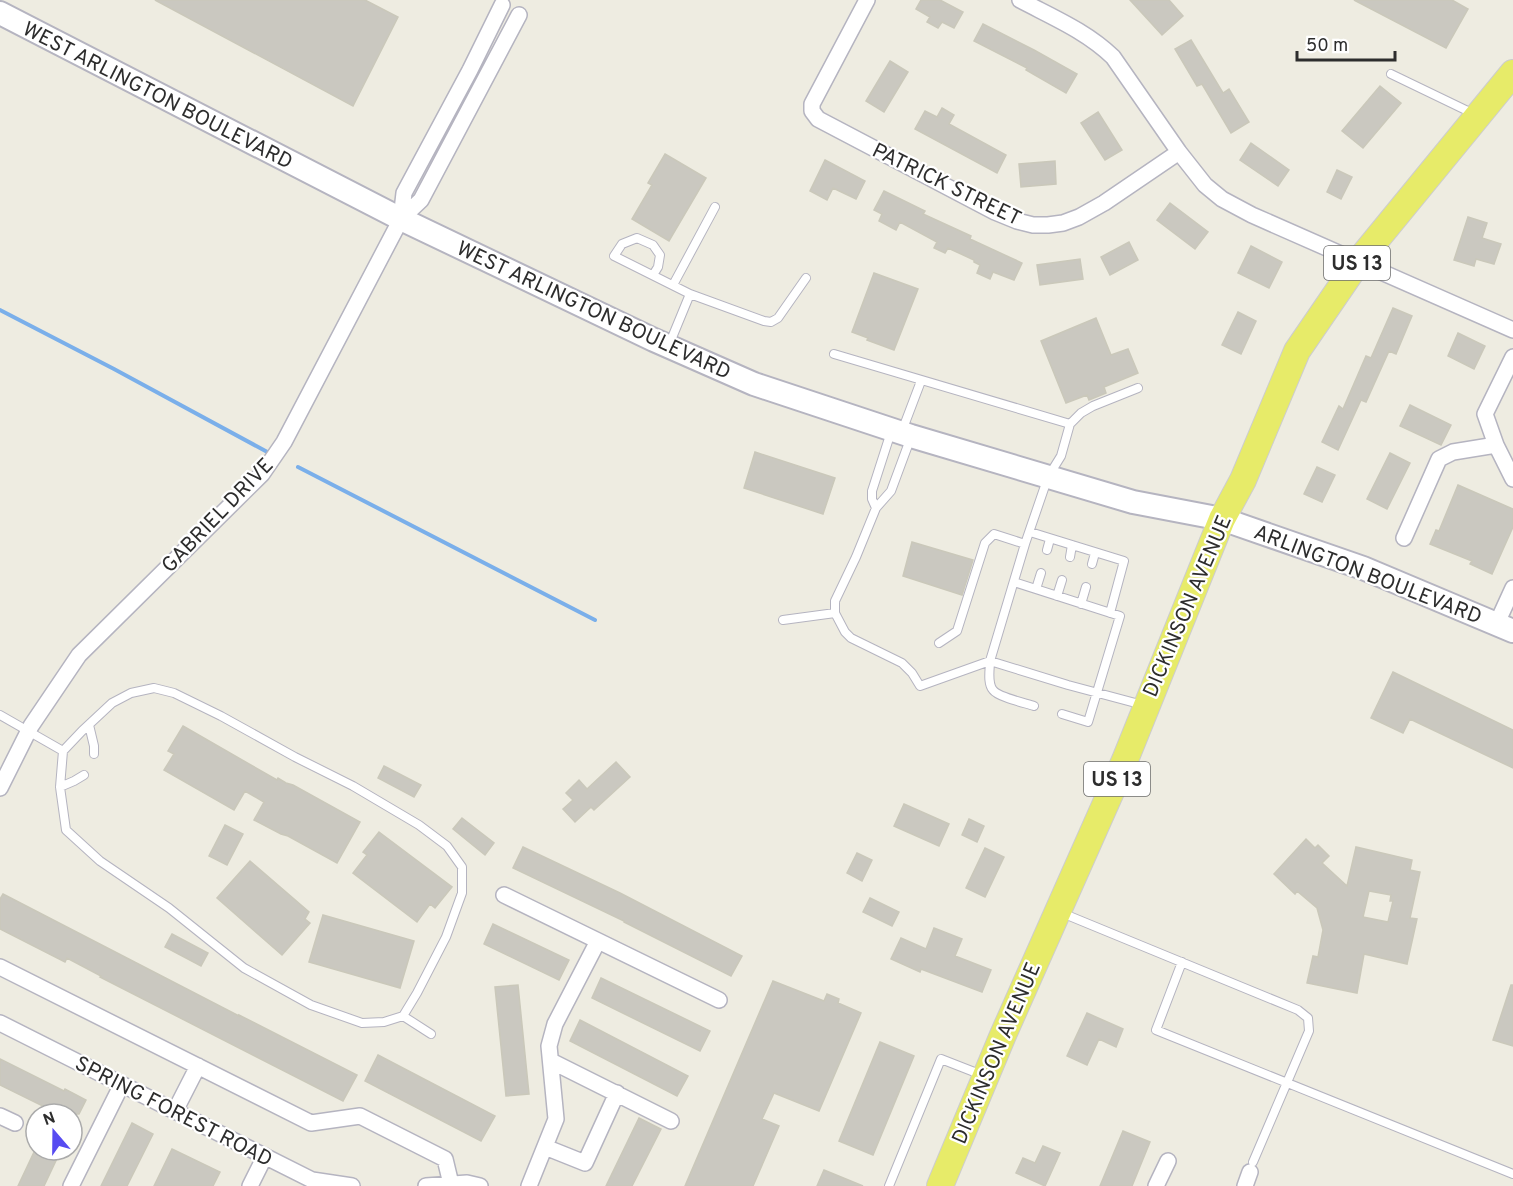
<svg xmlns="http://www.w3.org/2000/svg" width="1513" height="1186" viewBox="0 0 1513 1186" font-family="Overpass,sans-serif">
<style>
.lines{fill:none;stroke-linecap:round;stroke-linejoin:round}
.stream{stroke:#7aafea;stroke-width:4}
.building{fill:#cac8c0;stroke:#cac8ba;stroke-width:1.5;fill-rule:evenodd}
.service-casing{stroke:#b5b4c0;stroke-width:10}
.minor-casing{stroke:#b5b4c0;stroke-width:18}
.secondary-casing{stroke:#b5b4c0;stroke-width:26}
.primary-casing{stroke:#cdcdcd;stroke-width:28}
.service{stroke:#fff;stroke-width:8}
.minor{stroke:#fff;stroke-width:15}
.secondary{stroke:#fff;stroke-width:22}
.primary{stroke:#e7eb69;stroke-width:26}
.labels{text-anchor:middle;stroke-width:4.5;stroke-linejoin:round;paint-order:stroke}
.shield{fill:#fff;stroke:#6c6c6c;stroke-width:1.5}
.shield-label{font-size:20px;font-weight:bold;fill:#2d2d2d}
.street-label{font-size:21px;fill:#2d2d2d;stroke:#fff}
</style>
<rect width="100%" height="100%" fill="#eeece1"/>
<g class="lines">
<path class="stream" d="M0,310L114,369L271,454
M298,467L595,620"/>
</g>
<path class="building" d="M155,0H365L398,17L353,106Z
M921,0H940L963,12L954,28L942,22L938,28L927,22L930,17L916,9Z
M1130,0H1169L1183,16L1162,35Z
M1354,0H1452L1468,9L1446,48Z
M983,24L1034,50L1077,74L1066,93L1026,70L1027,68L974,41Z
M1191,40L1223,93L1229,89L1249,122L1231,133L1202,84L1197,86L1175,49Z
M890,61L908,72L884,112L866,101Z
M1380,86L1401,103L1363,148L1342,131Z
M942,108L954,115L949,124L1006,155L997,173L915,129L925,111L937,117Z
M1098,112L1122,150L1105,160L1081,123Z
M1251,143L1289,170L1278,186L1240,160Z
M665,154L706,178L669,241L632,219L652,185L648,183Z
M825,160L865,181L856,199L833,188L827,200L810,191Z
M1055,161L1056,184L1021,187L1019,164Z
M1337,170L1352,177L1341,199L1327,192Z
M884,191L925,211L923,214L971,236L970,239L1022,263L1014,280L993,272L990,279L977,273L980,265L974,262V260L948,248L945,253L934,248L937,242L900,222L896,230L879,221L882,214L874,210Z
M1170,203L1208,232L1195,249L1157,220Z
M1468,217L1487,223L1482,238L1501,244L1494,264L1476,259L1474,266L1454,260Z
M1129,242L1138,260L1110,275L1101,257Z
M1251,246L1282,262L1269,288L1238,273Z
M1080,259L1083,279L1040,285L1037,265Z
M874,273L918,289L894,350L867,340L868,338L852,332Z
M1393,308L1412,316L1396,354L1389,351L1366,402L1361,400L1338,450L1322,442L1339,406L1343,409L1366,356L1371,358Z
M1238,312L1256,321L1241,354L1222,345Z
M1096,318L1111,355L1128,349L1138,373L1104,387L1106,393L1089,400L1087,395L1066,403L1041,341Z
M1458,333L1485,346L1474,369L1448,356Z
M1410,405L1451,425L1441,445L1400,426Z
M755,452L835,478L823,514L744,488Z
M1390,453L1410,463L1387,509L1367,499Z
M1317,467L1335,475L1322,502L1304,494Z
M1458,485L1513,509V527L1492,574L1470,564L1472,561L1430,544L1436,530L1439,531Z
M912,542L973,560L962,595L903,576Z
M1393,672L1513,730V768L1410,719L1403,733L1371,718Z
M183,726L277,780L278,778L286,783L293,785L360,822L337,863L288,836L281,834L254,820L264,802L245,791L234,810L164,770L174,754L168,751Z
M616,762L630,777L594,810L591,807L575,822L563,809L573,800L566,793L579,780L587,789Z
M384,766L421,785L414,797L378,778Z
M904,804L949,824L939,846L894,826Z
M462,818L494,843L485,855L453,829Z
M969,819L984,826L977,842L962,835Z
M225,825L243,834L227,865L209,856Z
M379,832L452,887L435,908L430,904L417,922L353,873L367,855L363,852Z
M1306,839L1315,848L1318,845L1329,856L1322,863L1347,886L1356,847L1412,860L1410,870L1420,872L1410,918L1417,919L1407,964L1364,954L1357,993L1307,983L1313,956L1318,957L1323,930L1317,908L1297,891L1295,894L1274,874ZM1369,891L1391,895L1390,901H1393L1388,922L1363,917Z
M523,847L620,893L742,956L731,976L624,922V921L513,868Z
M985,848L1004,857L985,897L966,888Z
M857,853L872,860L862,881L847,873Z
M250,861L309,912L305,919L310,923L282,955L217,898Z
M3,894L239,1016V1015L357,1075L343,1101L100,977L101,976L67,958L65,962L0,929V899Z
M870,898L899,912L892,926L863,912Z
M323,915L414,941L400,988L309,962Z
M493,924L569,960L559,980L484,944Z
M934,928L962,939L955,956L991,970L982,992L921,969L920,972L891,959L901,938L926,949Z
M172,934L208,953L201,966L165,947Z
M601,978L710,1031L700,1051L592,998Z
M773,981L824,1001L827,994L839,999L838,1003L861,1013L819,1111L774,1093L762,1119L779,1126L753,1186H685Z
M518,985L529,1094L506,1096L495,987Z
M1511,985H1513V1046L1493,1040Z
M1087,1013L1123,1029L1116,1047L1099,1039L1087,1065L1067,1056Z
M580,1020L688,1076L677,1096L570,1041Z
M880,1042L914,1056L873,1155L839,1141Z
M378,1055L495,1116L481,1141L365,1081Z
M0,1059L64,1091L65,1089L86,1100L79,1114H59L0,1085Z
M639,1118L661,1129L632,1186H606Z
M132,1123L153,1134L127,1186H101Z
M1123,1131L1150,1142L1132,1186H1100Z
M1043,1146L1060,1153L1045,1186L1016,1173L1023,1158L1035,1163Z
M172,1149L220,1172L213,1186H154Z
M35,1150H61L44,1186H18Z
M824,1170L863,1186H817Z"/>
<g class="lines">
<defs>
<path id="service" d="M1391,74L1474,114
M653,275L658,267L660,255L653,245L637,238L622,244L614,256L690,294
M673,285L715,207
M669,345L690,294L764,321L771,322L778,318L806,278
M834,354L1070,424
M902,431L921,381
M911,437L891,491L876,508L856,557L835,601V613L845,632L851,638L902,663L912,673L920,686L990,661L1068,685L1143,705
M876,508L872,499V491L891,432
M1030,532L1124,561L1110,613
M1047,550L1050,539
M1070,557L1072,545
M1092,564L1095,553
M1014,582L1120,616L1088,722L1062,714
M1036,589L1041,573
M1057,596L1062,580
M1081,604L1086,587
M783,620L835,613
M939,643L957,631L985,543L994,534L1025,544
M1034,706C1025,703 998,697 993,690C987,683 990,669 990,661L1025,544L1048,477L1061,456L1070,424L1081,413L1093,406L1138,388
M0,715L63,751L82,731L112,703L131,693L154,688L174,693L221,716L295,757L353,786L419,825L447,846L462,867V893L446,937L417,993L403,1016L384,1022L362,1023L311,1005L244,968L169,908L100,861L66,830L60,787L63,751
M89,725L94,746V754
M60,787L74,781L84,775
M1062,913L1298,1010L1308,1018L1309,1031L1253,1162
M1182,962L1156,1030L1513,1174
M403,1016L431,1034
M889,1186L941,1059L982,1075"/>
<path id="minor" d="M867,0L812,104V111L818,119L995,212L1017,221L1033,225H1048L1063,223L1079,217L1104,203L1179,152
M1020,0C1052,17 1086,31 1113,57L1179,152L1205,185L1222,199L1252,215L1513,330
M401,219L404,193L470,70L502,5
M1513,357L1485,414L1496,445L1513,479
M1404,538L1439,459L1453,452L1496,445
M1497,623L1513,588
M0,788L31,726L79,655L262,474L284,442L401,219L421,200L519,15
M504,895L719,1000
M0,967L311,1123L360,1116L445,1159L451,1184
M0,1023L312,1180L352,1186
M551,1061L671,1121
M175,1111L198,1066
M0,1116L15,1123
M545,1147L585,1163L617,1093
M71,1186L122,1084
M250,1186L265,1156
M426,1186L467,1183L480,1186
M529,1186L556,1119L549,1046L555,1024L598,941
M1156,1186L1168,1161
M1245,1186L1250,1172"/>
<path id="secondary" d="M0,13L401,219L654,340L754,384L911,436L1133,502L1222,519L1363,568L1513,631"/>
<path id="primary" d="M940,1186L1003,1035L1125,760L1222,519L1243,480L1297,351L1358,262L1513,73"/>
</defs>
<use href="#service" class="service-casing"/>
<use href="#minor" class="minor-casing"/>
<use href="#secondary" class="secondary-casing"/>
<use href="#primary" class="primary-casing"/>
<use href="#service" class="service"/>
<use href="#minor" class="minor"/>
<use href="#secondary" class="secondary"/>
<use href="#primary" class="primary"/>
</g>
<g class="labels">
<g class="shield">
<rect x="1324" y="246" width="66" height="34" rx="4.5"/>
<rect x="1084" y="762" width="66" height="34" rx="4.5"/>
</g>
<g class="shield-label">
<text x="1357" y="270">US 13</text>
<text x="1117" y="786">US 13</text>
</g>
<g class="street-label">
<text transform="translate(158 95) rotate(27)" y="7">WEST ARLINGTON BOULEVARD</text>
<text transform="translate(947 184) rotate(26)" y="7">PATRICK STREET</text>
<text transform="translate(594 310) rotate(25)" y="7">WEST ARLINGTON BOULEVARD</text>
<text transform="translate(217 515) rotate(-46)" y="7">GABRIEL DRIVE</text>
<text transform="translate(1368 574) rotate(21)" y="7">ARLINGTON BOULEVARD</text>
<text transform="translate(1187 606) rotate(-67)" y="7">DICKINSON AVENUE</text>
<text transform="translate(996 1053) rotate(-67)" y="7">DICKINSON AVENUE</text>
<text transform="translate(174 1111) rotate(27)" y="7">SPRING FOREST ROAD</text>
</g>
</g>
<g transform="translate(54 1132) rotate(340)"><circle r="28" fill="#ffffff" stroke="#ababab" stroke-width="1.5"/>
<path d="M0-4.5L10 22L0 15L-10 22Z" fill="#574bf1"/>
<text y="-9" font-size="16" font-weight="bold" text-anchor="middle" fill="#2d2d2d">N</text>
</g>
<path d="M1297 51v9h98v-9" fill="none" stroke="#2d2d2d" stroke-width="3"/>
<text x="1306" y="51" font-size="18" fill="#2d2d2d" stroke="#ffffff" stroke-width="4.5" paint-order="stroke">50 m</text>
</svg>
